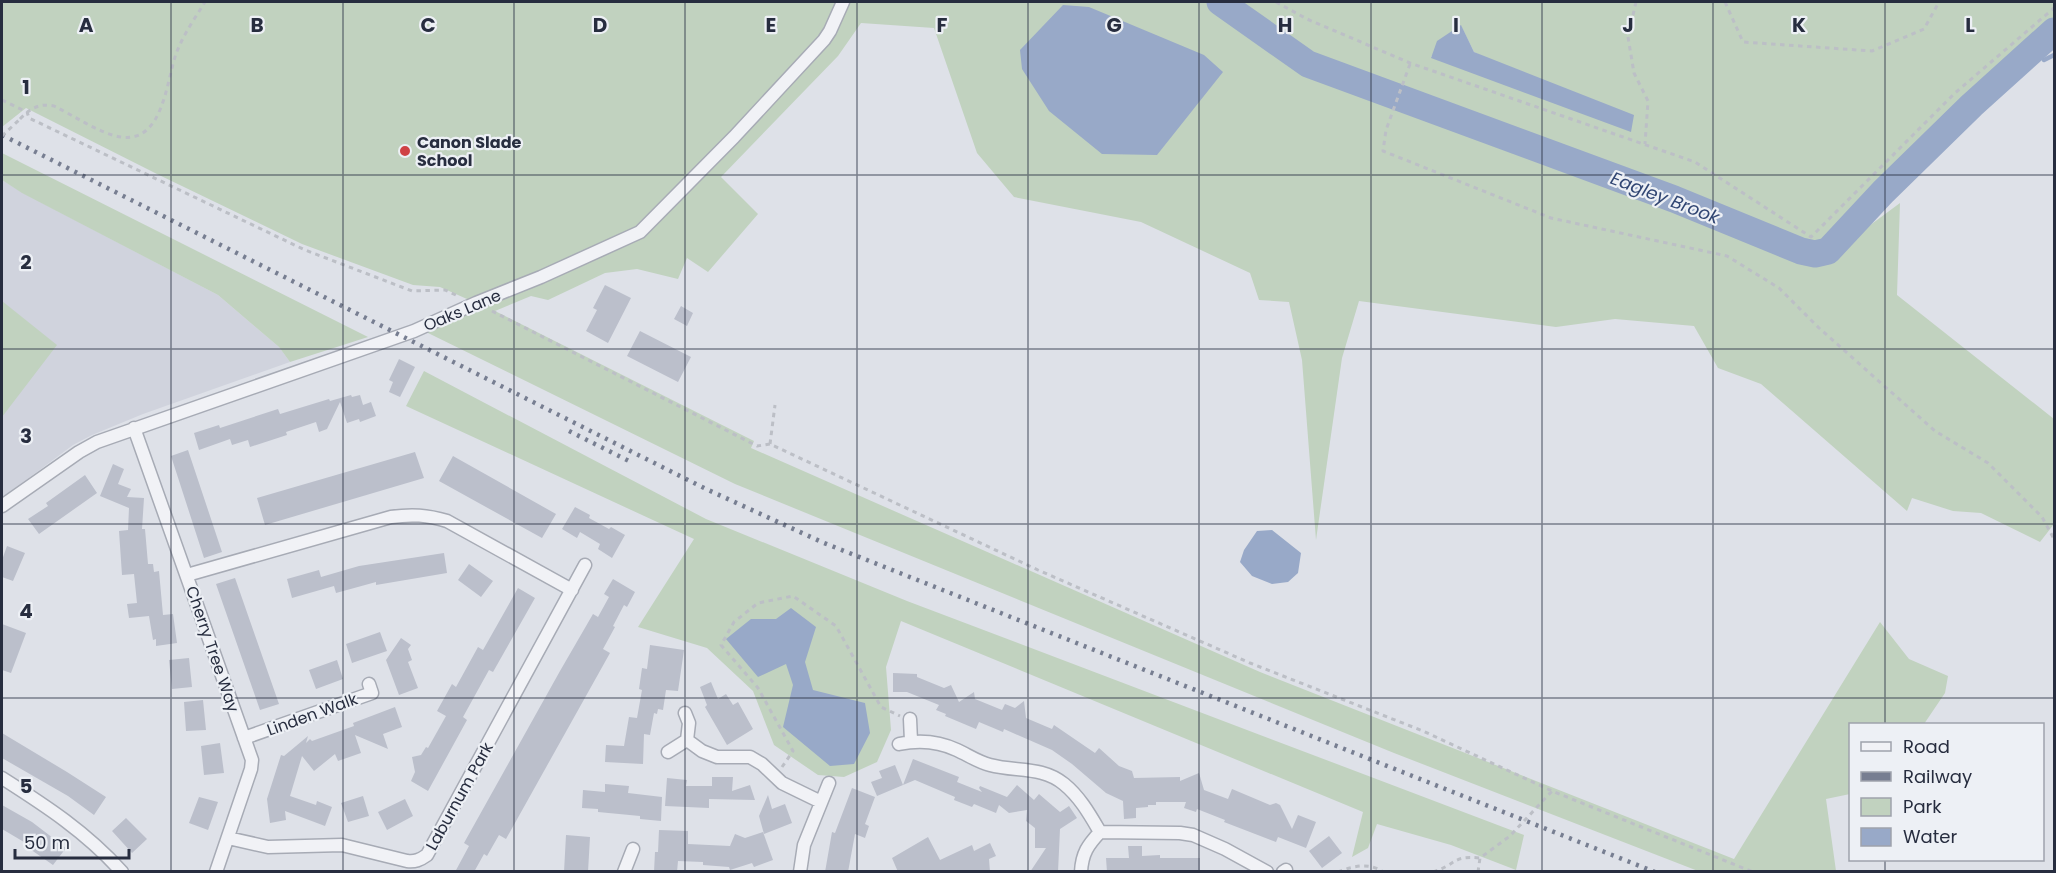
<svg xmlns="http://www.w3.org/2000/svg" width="2056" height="873" viewBox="0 0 2056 873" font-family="Poppins,sans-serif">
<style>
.built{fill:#d0d3dd}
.green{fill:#c1d2bf;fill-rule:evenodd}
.water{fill:#98a9c8}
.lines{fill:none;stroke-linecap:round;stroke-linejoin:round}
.stream{stroke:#98a9c8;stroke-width:4.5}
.river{stroke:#98a9c8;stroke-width:27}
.building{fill:#bbbfcb}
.street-casing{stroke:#a7abb5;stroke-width:15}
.path{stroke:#bcbfc6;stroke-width:3;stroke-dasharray:4.5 4.5;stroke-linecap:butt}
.street{stroke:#f1f2f6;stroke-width:12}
.rail{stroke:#777e91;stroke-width:4.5;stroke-dasharray:3 6;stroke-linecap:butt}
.path-bridge{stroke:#bcbfc6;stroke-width:3;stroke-dasharray:4.5 4.5;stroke-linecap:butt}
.grid{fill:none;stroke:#272d3f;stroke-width:1.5;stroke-opacity:0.55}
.poi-dot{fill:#cf4144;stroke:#edf0f5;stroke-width:2}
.labels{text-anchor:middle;stroke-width:4.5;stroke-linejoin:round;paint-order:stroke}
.poi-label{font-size:16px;font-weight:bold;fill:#272d3f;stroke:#edf0f5;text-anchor:start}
.street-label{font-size:16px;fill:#272d3f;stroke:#edf0f5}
.water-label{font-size:18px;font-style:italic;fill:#314673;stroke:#edf0f5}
.grid-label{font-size:20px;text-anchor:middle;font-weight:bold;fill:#272d3f;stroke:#edf0f5;stroke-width:4.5;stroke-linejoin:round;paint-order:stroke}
</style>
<rect width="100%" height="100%" fill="#dee1e8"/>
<path class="built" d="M2,180L23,193L218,295L279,347L290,362L143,414L92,435L73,445L2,498Z"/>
<path class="green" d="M2,2H2054V21L1979,84L1817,250L1679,193L1325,71L1673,210L1819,263L1900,203L1897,295L2054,419V524L2040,542L1981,513L1953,511L1912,498L1907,511L1761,384L1718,368L1694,326L1615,319L1556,327L1359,301L1342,358L1316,540L1302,360L1289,302L1259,300L1250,273L1141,222L1014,197L977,153L934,28L861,23L838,56L721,177L758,214L708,272L687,258L678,279L637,269L605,273L548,300L531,296L495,311L754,441L751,448L1260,672L1734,859L1880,622L1909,659L1948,676L1945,693L1924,724H1850V794L1826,799L1836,871H1698L1394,753L735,484L426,332L485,307L440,287L413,285L302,244L157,174L26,108L2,127ZM1461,26L1474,52L1631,131L1431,57Z
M2,153L368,337L290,362L279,347L218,295L22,193L2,180Z
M2,301L57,345L2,417Z
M424,371L706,519L907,601L1524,835L1516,870L1451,845L1377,824L1368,848L1352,857L1363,812L901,621L886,667L891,730L877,762L844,777L818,775L774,745L753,691L707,648L638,627L694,539L406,406Z"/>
<path class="water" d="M1063,5L1089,7L1204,55L1223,72L1157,155L1102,154L1049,111L1022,69L1020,50Z
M1461,25L1474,52L1634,115L1631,132L1431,58L1437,41Z
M1272,530L1301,553L1298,573L1288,582L1272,584L1252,576L1240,562L1244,550L1257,531Z
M791,608L816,627L805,662L813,690L865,703L870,733L854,764L830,766L783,727L793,685L786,664L758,677L726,639L751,619H776Z"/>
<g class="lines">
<path class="stream" d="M2044,60L2054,55"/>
<path class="river" d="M1220,2L1308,64L1674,199L1801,251L1815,254L1828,251L1883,192L1972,105L2054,31"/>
</g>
<path class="building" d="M605,285L631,298L608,343L586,331L597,310L593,308Z
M681,306L693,313L687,326L674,319Z
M640,331L691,357L678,382L627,356Z
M399,359L415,367L400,397L389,392L393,382L389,380Z
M351,395L352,397L360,395L363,405L371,402L376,416L360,422L359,419L347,423L340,402L327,429L319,432L316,422L286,432L287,435L250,447L248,440L232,445L230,439L199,450L194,433L219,425L220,428L278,409L280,414L329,399L330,401Z
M188,450L222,552L204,558L171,456Z
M415,452L424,478L265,525L257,498Z
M453,456L556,514L542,538L439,481Z
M113,464L124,469L118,484L131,489L127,497L144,498L142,529H145L148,564H153L154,572L159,571L163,615L173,614L177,643L156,646V639L153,640L149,616L129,618L127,604L137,603L134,574L122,575L119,531L128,530L129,508L100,496Z
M85,475L97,493L39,534L28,519L48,506L46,503Z
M575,507L590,515L589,518L609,529L611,527L625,535L612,558L598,549L600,544L580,532L577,538L562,529Z
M7,546L25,553L13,581L2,577V560Z
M444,553L447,573L376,585V582L336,593L334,586L292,598L287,579L319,570L321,577L359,566Z
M469,564L493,581L481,597L458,580Z
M235,578L279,704L260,710L216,584Z
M613,579L635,592L627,607L624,605L613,626L615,627L603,649L610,653L506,839L499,835L487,856L484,854L474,872H455L469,846L464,843L560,671L593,614L598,617L609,597L604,594Z
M518,588L535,598L493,672L489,670L463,717L467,720L428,791L411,781L415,772L412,757L421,755L426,747L428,748L446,716L437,711L452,684L456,687L478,647L483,650Z
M2,624L26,633L11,673L2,670Z
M380,632L387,651L352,663L346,644Z
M401,638L411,645L408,649L412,660L408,662L418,688L399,695L386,660Z
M650,645L684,650L678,691L666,690L663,710L658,709L657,714L654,713L650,735L644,734L643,764L605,762L606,745L624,746L629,717L637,718L642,690L639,689L642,668L647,669Z
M189,658L192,687L172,689L169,660Z
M337,660L343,679L316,689L309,670Z
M893,673L917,674V677L944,688L951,685L959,702L974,692L975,699L1002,710L1005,704L1015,708L1024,701L1026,718L1052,729L1054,725L1095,753L1099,748L1119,766L1132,771L1134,778L1180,777V781L1199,773L1204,790L1228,799L1232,789L1270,805L1276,803L1280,805L1292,829L1298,815L1316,822L1306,848L1278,837L1276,842L1224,822L1225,820L1197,809L1196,812L1184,808L1186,802H1156V805H1148V807L1136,808V818L1124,819L1123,801L1106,793L1072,764L1052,750L1004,729L1003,732L979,722L976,729L945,716L946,714L936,710L939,705L907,692H893Z
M711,682L718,699L726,694L733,705L738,702L753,729L727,745L705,707L707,705L700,687Z
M203,700L206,730L186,731L184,702Z
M395,707L402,727L383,734L388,749L355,735L361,753L338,761L335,754L314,771L302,756L290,796L316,805L317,801L332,807L325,826L285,811L286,820L270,823L267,799L281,755L284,756L308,736L306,743L310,739L312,741L354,726L353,723Z
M2,733L67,772L106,797L94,815L68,796L2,758Z
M220,743L224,773L204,775L201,746Z
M913,759L959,777L957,782L982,792L979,788L980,786L1007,797L1017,785L1034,800L1039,794L1060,812L1069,806L1077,818L1060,829L1058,872H1030L1046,848H1035V828L1026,821L1027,810L1009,813L999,805L996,813L974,804L972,807L954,800L955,797L915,780L903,785Z
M895,765L903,785L877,796L871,782L882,778L879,771Z
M712,777H733L732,791L750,785L755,800L709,799V808L665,806L667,778L687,780L686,786H712Z
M605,784L629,786L628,793L662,797L661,821L640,819V816L598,812V809L582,808L583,790L605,792Z
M852,788L875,797L865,824L869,826L865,838L855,834L848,872H825L832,832L835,833Z
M768,795L772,809L785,804L792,823L764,834L759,816Z
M363,796L369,816L348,822L341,803Z
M199,797L218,802L208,830L189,823Z
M405,799L413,816L387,830L378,812Z
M2,805L32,822L66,848L53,865L27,847L29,845L2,829Z
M126,818L147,839L132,853L112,831Z
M659,830L688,831V844L730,846L735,834L745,838L763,832L773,860L754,867L752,863L730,870L729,867L703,865V862L678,861L677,872H654L655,852H658Z
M566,835L590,837L588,872H564Z
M1329,836L1342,853L1322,868L1309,851Z
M928,837L940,860L972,845L974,851L990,843L996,856L989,859L990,872H898L892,858Z
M1128,846H1142V856L1160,855V858H1200V872H1107L1106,858H1129Z"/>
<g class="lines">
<defs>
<path id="street" d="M134,428L252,760L251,769L216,872
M2,506L79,452L97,442L414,331L476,303L541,277L640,232L734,137L824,40L830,31L843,2
M187,575L391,517C412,514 427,515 447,521L572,590
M910,719L911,741
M244,738L372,693L369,684
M687,740L702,751L717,757H750L762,764L782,783L821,802
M899,744C918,740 938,741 957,750C968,755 978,762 990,765C1016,772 1042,766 1064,784C1080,797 1090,815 1100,832
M668,752L687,740L689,723L685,713
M2,778C46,806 86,832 122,872
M1100,832L1180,833L1193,835L1225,849L1267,872
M228,838L268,847L342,845L407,861C415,862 420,860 427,855L585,565
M624,872L633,849
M800,872L804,845L829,783
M1081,872C1082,853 1088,845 1100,832
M1283,872L1286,870"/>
</defs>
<use href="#street" class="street-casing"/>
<path class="path" d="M1276,2L1307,19L1410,63L1695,162L1811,237L1955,93L2054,8
M1636,2L1628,37L1634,73L1648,101L1645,144
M1725,2L1743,42L1872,51L1924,29L1939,2
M1410,64L1386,130L1383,151L1551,218L1727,256L1779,288L1819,328L1935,431L1988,463L2042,517L2054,539
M2,100L27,112L29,118L305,250L412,291L445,290L458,296
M20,119C31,108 39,103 54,106C73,115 100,134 121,137C163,143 166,83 176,54C183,35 195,18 205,2
M492,311L757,446L770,444L1038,570L1250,663L1423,731L1552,791L1753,872
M770,444L775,405
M782,767L793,751L758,688L721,645L734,622L758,603L793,596L836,626L881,707L900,716
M1338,872C1353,866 1369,862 1383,872
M1433,872C1456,865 1452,855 1480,858L1510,836L1552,791
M1478,872L1480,858"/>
<use href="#street" class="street"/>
<path class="rail" d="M2,135L706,489L824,543L1655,872
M569,431L633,463"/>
<path class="path-bridge" d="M2,136L20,119"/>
</g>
<path class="grid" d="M171,2V872M343,2V872M514,2V872M685,2V872M857,2V872M1028,2V872M1199,2V872M1371,2V872M1542,2V872M1713,2V872M1885,2V724M2,175H2054M2,349H2054M2,524H2054M2,698H2054M1885,860V872"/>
<circle class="poi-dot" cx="405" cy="151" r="6"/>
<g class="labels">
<g class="poi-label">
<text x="417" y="148">Canon Slade<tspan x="417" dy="18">School</tspan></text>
</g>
<g class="street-label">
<text transform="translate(462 310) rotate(-23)" y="6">Oaks Lane</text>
<text transform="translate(213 649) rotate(71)" y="6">Cherry Tree Way</text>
<text transform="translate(312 714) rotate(-20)" y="6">Linden Walk</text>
<text transform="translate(459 796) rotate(-61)" y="6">Laburnum Park</text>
</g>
<g class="water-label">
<text transform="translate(1665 198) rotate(21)" y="6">Eagley Brook</text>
</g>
</g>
<g class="grid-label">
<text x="86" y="32">A</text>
<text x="257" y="32">B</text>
<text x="428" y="32">C</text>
<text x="600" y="32">D</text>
<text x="771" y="32">E</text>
<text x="942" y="32">F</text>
<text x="1114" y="32">G</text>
<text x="1285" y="32">H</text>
<text x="1456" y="32">I</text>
<text x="1628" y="32">J</text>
<text x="1799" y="32">K</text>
<text x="1970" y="32">L</text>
<text x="26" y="94">1</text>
<text x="26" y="269">2</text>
<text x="26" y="443">3</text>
<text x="26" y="618">4</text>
<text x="26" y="793">5</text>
</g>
<rect width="2056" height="873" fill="none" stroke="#272d3f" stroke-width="6"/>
<rect x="1849" y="723" width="195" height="138" fill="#edf0f5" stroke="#9ea2ac" stroke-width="1.5"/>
<rect x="1861" y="742" width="30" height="9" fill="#f1f2f6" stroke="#9ea2ac" stroke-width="1.5"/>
<text x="1903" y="753" font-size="18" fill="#272d3f">Road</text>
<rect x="1861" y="772" width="30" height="9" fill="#777e91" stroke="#9ea2ac" stroke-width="1.5"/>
<text x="1903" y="783" font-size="18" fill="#272d3f">Railway</text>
<rect x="1861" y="798" width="30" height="18" fill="#c1d2bf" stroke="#9ea2ac" stroke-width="1.5"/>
<text x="1903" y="813" font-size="18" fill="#272d3f">Park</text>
<rect x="1861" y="828" width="30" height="18" fill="#98a9c8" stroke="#9ea2ac" stroke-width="1.5"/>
<text x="1903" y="843" font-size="18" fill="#272d3f">Water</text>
<path d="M15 849v9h114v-9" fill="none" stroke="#272d3f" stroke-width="3"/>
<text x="24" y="849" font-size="18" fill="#272d3f" stroke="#edf0f5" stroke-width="4.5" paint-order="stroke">50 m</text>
</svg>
